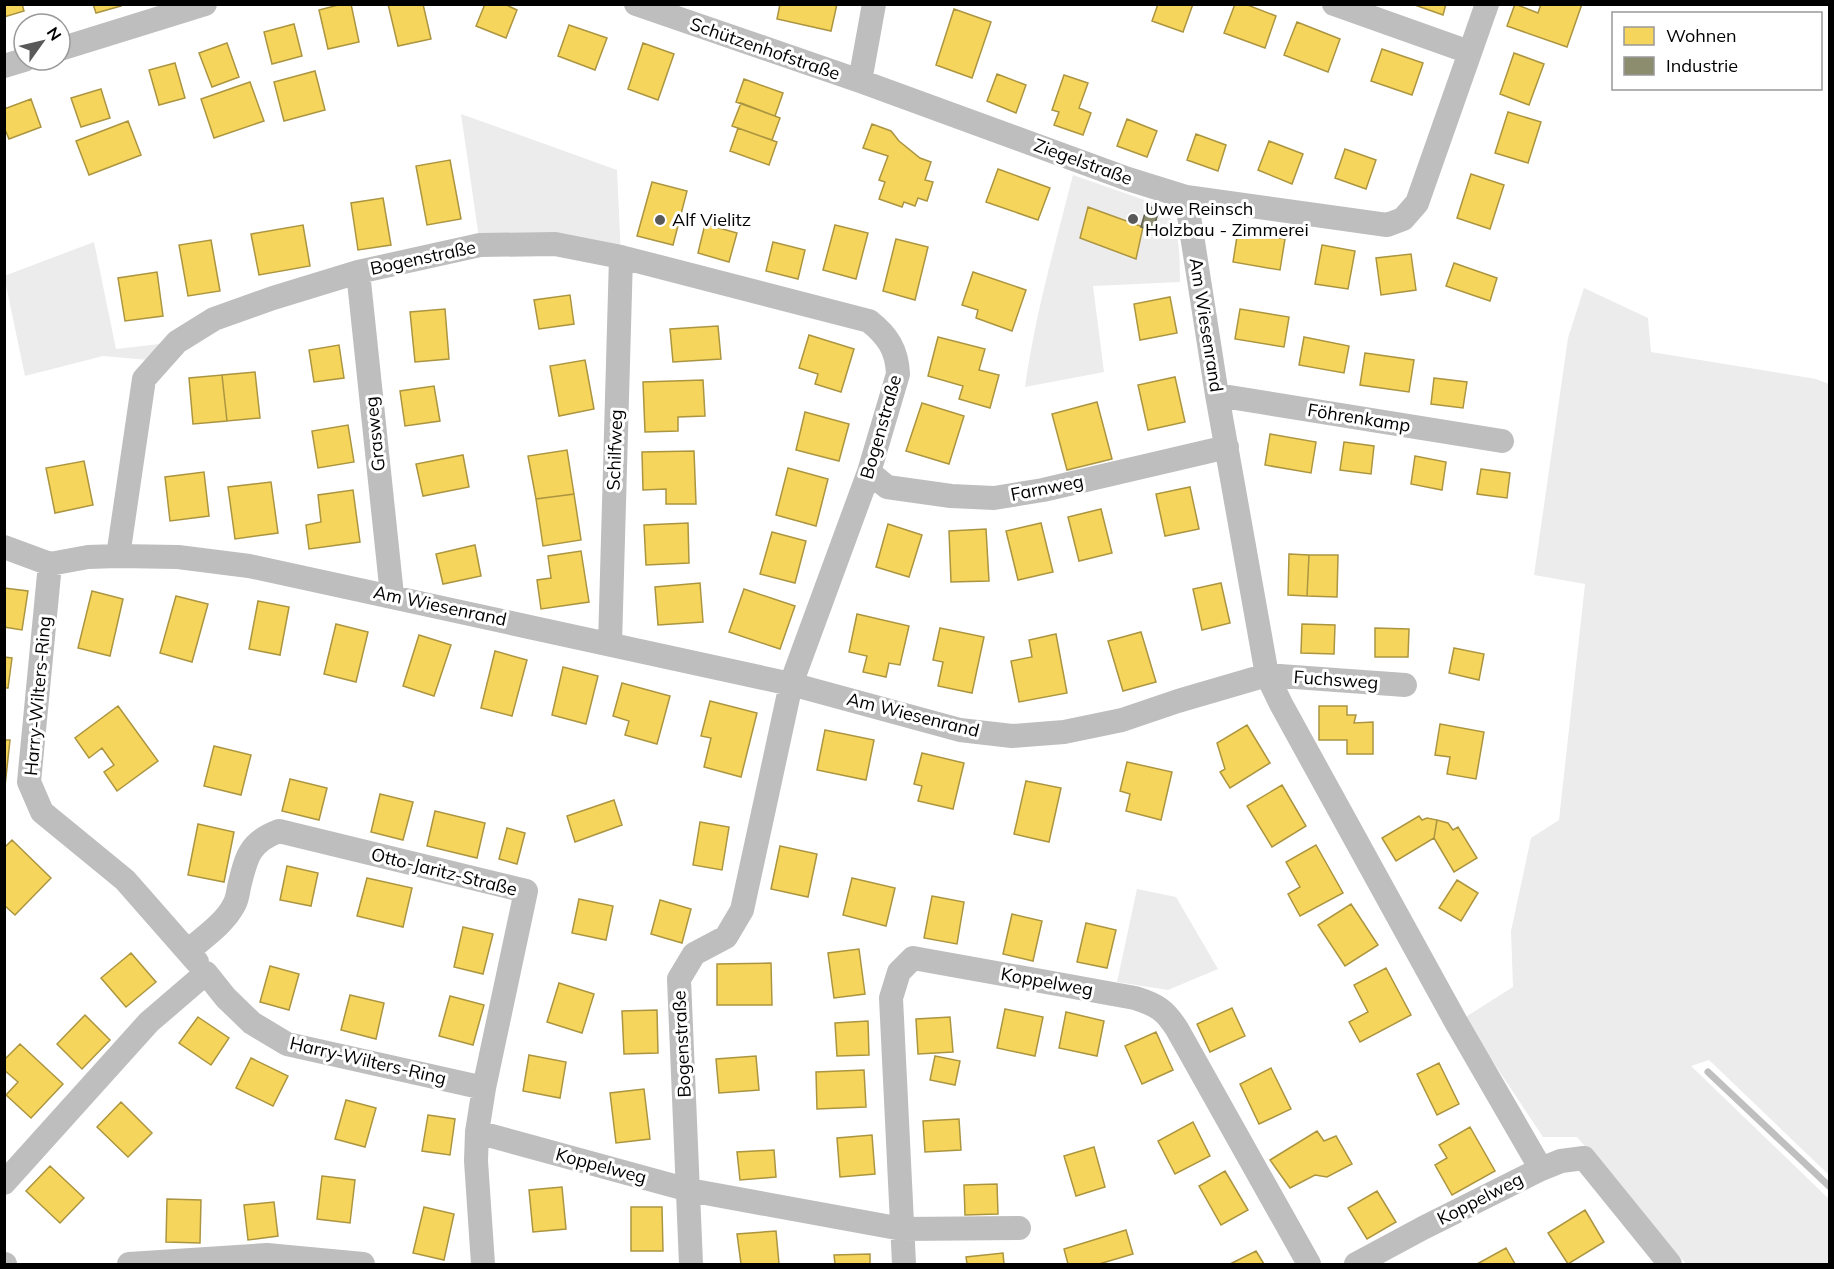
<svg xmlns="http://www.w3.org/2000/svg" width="1834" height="1269" viewBox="0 0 1834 1269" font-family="Mulish,sans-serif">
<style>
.green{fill:#ececec;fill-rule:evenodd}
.homes{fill:#f6d55c;stroke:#ac9540;stroke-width:1.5}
.industry{fill:#8c8c6e;stroke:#62624d;stroke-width:1.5}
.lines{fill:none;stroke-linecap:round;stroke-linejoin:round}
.stream{stroke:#bfbfbf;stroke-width:7}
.minor{stroke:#bebebe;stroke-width:24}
.poi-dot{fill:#595959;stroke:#fff;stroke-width:2}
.labels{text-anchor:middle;stroke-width:6;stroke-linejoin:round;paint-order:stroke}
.street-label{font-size:18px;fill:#000;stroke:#fff}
.poi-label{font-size:18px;fill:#000;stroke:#fff;text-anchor:start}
</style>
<rect width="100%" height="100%" fill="#fff"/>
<path class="green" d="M461,114L617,170L621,257L480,245Z
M1073,175L1156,204C1183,220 1179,255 1180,282L1093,286L1104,372L1025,387C1035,315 1055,245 1073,175ZM1147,206L1159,210L1153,229L1141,226ZM1088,207L1143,227L1135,258L1080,238Z
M94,242L116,349L177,342L160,361L103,356L25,376L4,276Z
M1584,288L1648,318L1651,352L1816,379L1829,384V1175L1709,1060L1691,1066L1829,1199V1264H1686L1577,1137H1543L1464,1018L1513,987L1511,931L1531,838L1559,820L1585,584L1534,575L1568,338Z
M1137,889L1176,897L1218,969L1168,990L1117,982Z"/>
<path class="homes" d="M4,4H22L24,11L4,17Z
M93,4H120L121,6L96,13Z
M342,4H351L359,42L328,49L319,10Z
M388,4H423L431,39L398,46Z
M485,4H504L517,10L506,38L476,26Z
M780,4H837L831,31L777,19Z
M1158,4H1193L1183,32L1152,21Z
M1235,4H1245L1276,16L1265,48L1224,33Z
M1412,4H1446L1443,15Z
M1515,4L1538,13L1541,4H1582L1567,47L1507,26Z
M954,9L991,22L972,78L936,65Z
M1297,22L1340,39L1328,72L1284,55Z
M294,24L302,56L272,64L264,32Z
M569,25L607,38L595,70L558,56Z
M227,43L239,77L212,87L199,53Z
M643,43L674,54L658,100L628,89Z
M1382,49L1423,63L1412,95L1371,81Z
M1514,53L1544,64L1529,105L1500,94Z
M175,63L185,98L159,105L149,70Z
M315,71L325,110L284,121L274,82Z
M997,74L1026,85L1016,113L987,101Z
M1064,75L1088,83L1079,108L1091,113L1083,135L1054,125L1059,112L1052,110Z
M744,79L783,93L775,116L736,102Z
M250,82L264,121L214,138L201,99Z
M101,89L110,118L81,127L71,98Z
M31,99L41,127L9,139L4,127V109Z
M741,103L780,118L772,140L732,126Z
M1508,112L1541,122L1528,163L1495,153Z
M1127,119L1157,131L1147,157L1117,146Z
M128,121L141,155L89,175L76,141Z
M872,124L891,131L899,141L920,158L931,162L925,180L933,182L927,201L918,198L915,206L904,202L902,207L879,199L885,182L879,180L888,156L863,148Z
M738,128L777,142L769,165L730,151Z
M1196,134L1226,145L1218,171L1187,160Z
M1269,141L1303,154L1292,184L1258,170Z
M1345,149L1376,160L1366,189L1335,178Z
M450,160L461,219L427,225L416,166Z
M998,169L1050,188L1038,220L986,202Z
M1471,174L1504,185L1490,229L1457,218Z
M652,182L687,191L673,245L637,236Z
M383,198L391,245L358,250L351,203Z
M1088,207L1143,227L1136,259L1080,238Z
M705,224L737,233L729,262L698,253Z
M303,225L310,266L259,275L251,234Z
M835,225L868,233L856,279L823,270Z
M1238,230L1285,239L1280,270L1233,262Z
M896,239L928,247L915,300L883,291Z
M211,240L220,291L188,296L179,245Z
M773,242L805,250L798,279L766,271Z
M1322,245L1355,251L1348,289L1315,284Z
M1411,254L1416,290L1381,295L1376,258Z
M1454,263L1497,278L1490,301L1446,286Z
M157,272L163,316L125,321L118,278Z
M973,272L1026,290L1012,331L976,318L978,310L962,305Z
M570,295L574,324L539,329L534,300Z
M1170,297L1177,333L1140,340L1134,304Z
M445,309L449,359L415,362L410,312Z
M1240,309L1289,317L1284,347L1235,339Z
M718,326L721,359L673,362L670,329Z
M809,335L854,349L841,392L815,384L818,374L799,368Z
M938,337L985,349L979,370L999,375L990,408L959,399L963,386L928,376Z
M1304,337L1349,346L1344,373L1299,365Z
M339,345L344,378L314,382L309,350Z
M1365,353L1414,360L1409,392L1360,385Z
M585,360L594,409L559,416L550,366Z
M255,372L260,418L227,421L222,375Z
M222,375L227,421L193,424L189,378Z
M1175,377L1185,422L1148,430L1138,385Z
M1434,378L1467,382L1463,408L1431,404Z
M703,380L705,416L678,417V431L645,432L643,382Z
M434,386L440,421L405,426L400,391Z
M1097,402L1112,459L1067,470L1052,414Z
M922,403L964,416L949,464L906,451Z
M805,412L849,424L839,461L796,450Z
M348,425L354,462L318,468L312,431Z
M1270,434L1316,442L1311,473L1265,465Z
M1344,442L1374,446L1371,474L1340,470Z
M567,450L574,494L536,499L528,456Z
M694,451L696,504H666V489L643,490L642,452Z
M463,455L469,487L423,496L416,464Z
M1415,456L1446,462L1442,490L1411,484Z
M84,461L93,505L55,513L46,468Z
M788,468L828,479L816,526L776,515Z
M1481,469L1510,473L1507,498L1477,494Z
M204,472L209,516L170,521L165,477Z
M271,482L278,533L235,539L228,487Z
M1190,487L1199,529L1165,536L1156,494Z
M353,490L360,542L309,549L306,525L321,522L318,495Z
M574,494L581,540L543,546L536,499Z
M1101,509L1112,553L1079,561L1068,517Z
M688,523L689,563L646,565L644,525Z
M1041,523L1053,572L1018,580L1006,531Z
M888,524L922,535L909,577L876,567Z
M986,529L989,581L951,582L949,531Z
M772,532L806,541L795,583L760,574Z
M475,545L481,576L443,584L436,554Z
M581,551L589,602L541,609L537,580L551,578L548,556Z
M1289,554L1309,555L1307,596L1288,595Z
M1309,555H1338L1337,597L1307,596Z
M700,583L703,622L658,625L655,587Z
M1221,583L1230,623L1202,630L1193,589Z
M4,588L28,591L22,630L4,627Z
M744,589L795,606L780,649L729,632Z
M92,591L123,599L110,656L78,648Z
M176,596L208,604L192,662L160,653Z
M258,601L289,607L280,655L249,649Z
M857,614L909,626L900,665L889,663L886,677L863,672L867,656L849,652Z
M336,624L368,632L356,682L324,674Z
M1302,624L1335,625L1334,654L1301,653Z
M940,628L984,637L972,693L938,686L943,662L933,660Z
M1375,628L1409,629L1408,657H1375Z
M1141,632L1156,682L1123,691L1108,641Z
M1056,634L1067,693L1019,702L1011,661L1032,657L1029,640Z
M419,635L451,645L434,696L403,686Z
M1454,648L1484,654L1479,680L1449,673Z
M495,651L527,660L512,716L481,708Z
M4,657L12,658L8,688H4Z
M563,667L598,676L586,724L552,715Z
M622,683L670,696L657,744L625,735L629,721L613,716Z
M710,701L757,713L741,777L704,767L711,738L701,736Z
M118,706L158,761L117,791L104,772L114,765L102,748L89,758L75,738Z
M1319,706H1347V715H1356L1354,723L1373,722V754H1347V740H1319Z
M1440,724L1484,732L1476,779L1447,774L1450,757L1435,755Z
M1247,725L1270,763L1230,788L1220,772L1225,769L1217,743Z
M825,730L874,740L866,780L817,770Z
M4,740H10L5,786H4Z
M214,746L251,755L241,795L204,786Z
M922,753L964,763L953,809L918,801L922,786L914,784Z
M1127,762L1172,772L1161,820L1126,811L1130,794L1120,791Z
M290,779L327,788L319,820L282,811Z
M1026,781L1061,788L1049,842L1014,834Z
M1282,785L1306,826L1272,847L1247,806Z
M380,794L413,802L403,840L371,832Z
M614,800L622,825L575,842L567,816Z
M435,811L485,823L477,858L427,846Z
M1419,816L1422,820L1427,818L1437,820L1434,838L1396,861L1382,838Z
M1437,820L1448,823L1453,830L1458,827L1477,858L1454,872L1434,838Z
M700,822L729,827L722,870L693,865Z
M198,824L234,832L224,882L188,875Z
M507,828L525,833L517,864L499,859Z
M12,840L51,878L15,915L4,905V848Z
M1316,845L1343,893L1300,916L1288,894L1300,887L1286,862Z
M780,846L817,854L808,897L771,889Z
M287,866L318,873L311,906L280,900Z
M367,878L412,888L403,927L357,916Z
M852,878L895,888L886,926L843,915Z
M1457,880L1478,893L1461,921L1439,908Z
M932,896L964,902L957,944L924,938Z
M579,899L613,906L606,940L572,933Z
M660,900L691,909L682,943L651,934Z
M1351,904L1378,945L1345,966L1318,925Z
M1012,914L1042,921L1033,961L1003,954Z
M1086,923L1116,930L1107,968L1077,962Z
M463,927L493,934L483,974L454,967Z
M859,949L865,994L834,998L828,953Z
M131,953L156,982L126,1007L101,978Z
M771,963L772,1005H717V964Z
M270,966L299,974L289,1010L260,1002Z
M1386,968L1411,1015L1360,1042L1349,1022L1368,1012L1354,985Z
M559,983L594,994L582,1033L547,1022Z
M350,995L384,1003L376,1039L341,1030Z
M450,996L484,1005L473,1045L439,1036Z
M1232,1008L1245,1036L1210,1052L1197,1024Z
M1005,1009L1043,1017L1035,1056L997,1048Z
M657,1010L658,1053L624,1054L622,1011Z
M1066,1012L1104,1021L1097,1056L1059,1048Z
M85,1015L110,1040L82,1069L57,1044Z
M198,1017L229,1038L211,1065L179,1043Z
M950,1017L953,1052L918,1054L916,1019Z
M868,1021L869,1055L837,1056L835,1023Z
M1156,1032L1173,1070L1142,1084L1125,1046Z
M20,1044L63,1084L31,1118L6,1095L18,1082L4,1070V1060Z
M529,1055L566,1062L560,1098L523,1091Z
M756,1056L759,1090L719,1093L716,1059Z
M935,1056L960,1061L955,1085L930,1080Z
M251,1058L288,1076L273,1106L236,1088Z
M1439,1063L1459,1104L1437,1115L1417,1074Z
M1271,1068L1291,1109L1259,1124L1240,1084Z
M864,1070L866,1107L817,1109L816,1072Z
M644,1089L650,1139L616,1143L610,1093Z
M346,1100L376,1108L365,1147L335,1139Z
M121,1102L152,1133L128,1157L97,1127Z
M428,1115L455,1119L450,1155L422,1151Z
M959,1119L961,1150L925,1152L923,1121Z
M1193,1122L1210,1156L1175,1174L1158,1141Z
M1470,1127L1495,1171L1452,1195L1435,1165L1447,1158L1439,1145Z
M1317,1131L1324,1141L1336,1136L1352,1164L1327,1177L1315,1175L1290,1188L1270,1160Z
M872,1135L875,1174L840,1177L837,1138Z
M1094,1147L1105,1187L1076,1196L1064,1156Z
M774,1150L776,1177L740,1180L737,1152Z
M50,1166L84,1198L60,1223L26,1191Z
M1225,1171L1248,1210L1221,1225L1199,1186Z
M322,1176L355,1180L350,1223L317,1219Z
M997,1184L998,1214L965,1215L964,1185Z
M562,1187L566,1229L533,1232L529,1190Z
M1377,1191L1396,1222L1367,1239L1348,1208Z
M167,1199L201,1200L200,1243L166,1242Z
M274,1202L278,1236L248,1240L244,1205Z
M424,1207L454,1214L444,1260L413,1253Z
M631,1207H662L663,1251H631Z
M1585,1210L1604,1242L1568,1264L1548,1233Z
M1126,1230L1133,1254L1099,1264H1068L1064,1249Z
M776,1231L779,1264H741L737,1234Z
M1506,1248L1515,1264H1477Z
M1256,1251L1264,1264H1230Z
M1003,1253L1004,1264H967L966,1257Z
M870,1254V1264H835L834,1255Z"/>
<path class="industry" d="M1147,206L1159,210L1153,230L1141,227Z"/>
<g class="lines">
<path class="stream" d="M1708,1072L1830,1187"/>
<path class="minor" d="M636,4L860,81L1128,179L1186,197L1387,225L1403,219L1417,203L1487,4
M1334,4L1469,52
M60,49L205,4
M4,66L24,60
M860,81L874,4
M358,272L392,595
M1217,395L1502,441
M869,472L887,487L951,496L994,498L1043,490L1227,447
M4,547L50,564L88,557L118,556L178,557L249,566L791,684L960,730L1012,736L1064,732L1122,720L1178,701L1267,675L1217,395L1186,197
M118,556L144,379L177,342L214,319L273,298L358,272L480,245L555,244L621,257L869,321C888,336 897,350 898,374L869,472L791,684L742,910L726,937L694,954L679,979L691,1264
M50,564L29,782L42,812L125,880L197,962
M610,644L621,257
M188,951C204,937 224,924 234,905C237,900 238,893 239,887C246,858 249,842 279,831L526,891L484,1088L477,1132L476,1161L483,1264
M477,1132L689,1190L902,1229L1019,1228
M1541,1169L1561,1161L1584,1158L1670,1264
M4,1183L149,1022L206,973L226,998L252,1023L287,1044L484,1088
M4,1264H5
M129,1264L267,1255L363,1264
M904,1264L891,998L899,972L913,958L1135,998C1157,1005 1165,1010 1177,1029L1309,1264
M1356,1264L1423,1228L1541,1169L1456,1022L1281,704L1267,675L1405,685"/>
</g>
<g class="poi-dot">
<circle cx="1133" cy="219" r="6"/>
<circle cx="660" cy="220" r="6"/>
</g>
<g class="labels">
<g class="street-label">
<text transform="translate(765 49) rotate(19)" y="6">Schützenhofstraße</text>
<text transform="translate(1083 162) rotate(20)" y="6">Ziegelstraße</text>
<text transform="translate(423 258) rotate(-12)" y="6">Bogenstraße</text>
<text transform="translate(1206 325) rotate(81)" y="6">Am Wiesenrand</text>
<text transform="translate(1359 418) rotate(9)" y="6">Föhrenkamp</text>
<text transform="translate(881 427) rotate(-74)" y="6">Bogenstraße</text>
<text transform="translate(375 434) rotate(-96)" y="6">Grasweg</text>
<text transform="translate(615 450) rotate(-88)" y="6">Schilfweg</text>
<text transform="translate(1047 488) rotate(-11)" y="6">Farnweg</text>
<text transform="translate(440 606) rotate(12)" y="6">Am Wiesenrand</text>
<text transform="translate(1336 680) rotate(4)" y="6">Fuchsweg</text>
<text transform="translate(38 696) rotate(-85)" y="6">Harry-Wilters-Ring</text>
<text transform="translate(913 715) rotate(14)" y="6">Am Wiesenrand</text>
<text transform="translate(444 872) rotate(14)" y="6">Otto-Jaritz-Straße</text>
<text transform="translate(1047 982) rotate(10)" y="6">Koppelweg</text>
<text transform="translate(682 1044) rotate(-93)" y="6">Bogenstraße</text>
<text transform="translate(368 1061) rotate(13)" y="6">Harry-Wilters-Ring</text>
<text transform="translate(601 1166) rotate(15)" y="6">Koppelweg</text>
<text transform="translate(1480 1199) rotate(-27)" y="6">Koppelweg</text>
</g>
<g class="poi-label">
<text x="1145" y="215">Uwe Reinsch<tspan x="1145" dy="21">Holzbau - Zimmerei</tspan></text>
<text x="672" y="226">Alf Vielitz</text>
</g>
</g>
<rect width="1834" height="1269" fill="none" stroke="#000000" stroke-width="12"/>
<rect x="1612" y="12" width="210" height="78" fill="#ffffff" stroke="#999999" stroke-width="1.5"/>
<rect x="1624" y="27" width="30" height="18" fill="#f6d55c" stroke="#999999" stroke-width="1.5"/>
<text x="1666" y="42" font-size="18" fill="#000000">Wohnen</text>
<rect x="1624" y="57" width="30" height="18" fill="#8c8c6e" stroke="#999999" stroke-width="1.5"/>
<text x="1666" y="72" font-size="18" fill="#000000">Industrie</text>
<g transform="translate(42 42) rotate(56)"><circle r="28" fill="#ffffff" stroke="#999999" stroke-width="1.5"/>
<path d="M0-4.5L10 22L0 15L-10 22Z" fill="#595959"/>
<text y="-9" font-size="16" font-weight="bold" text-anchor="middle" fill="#000000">N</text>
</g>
</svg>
